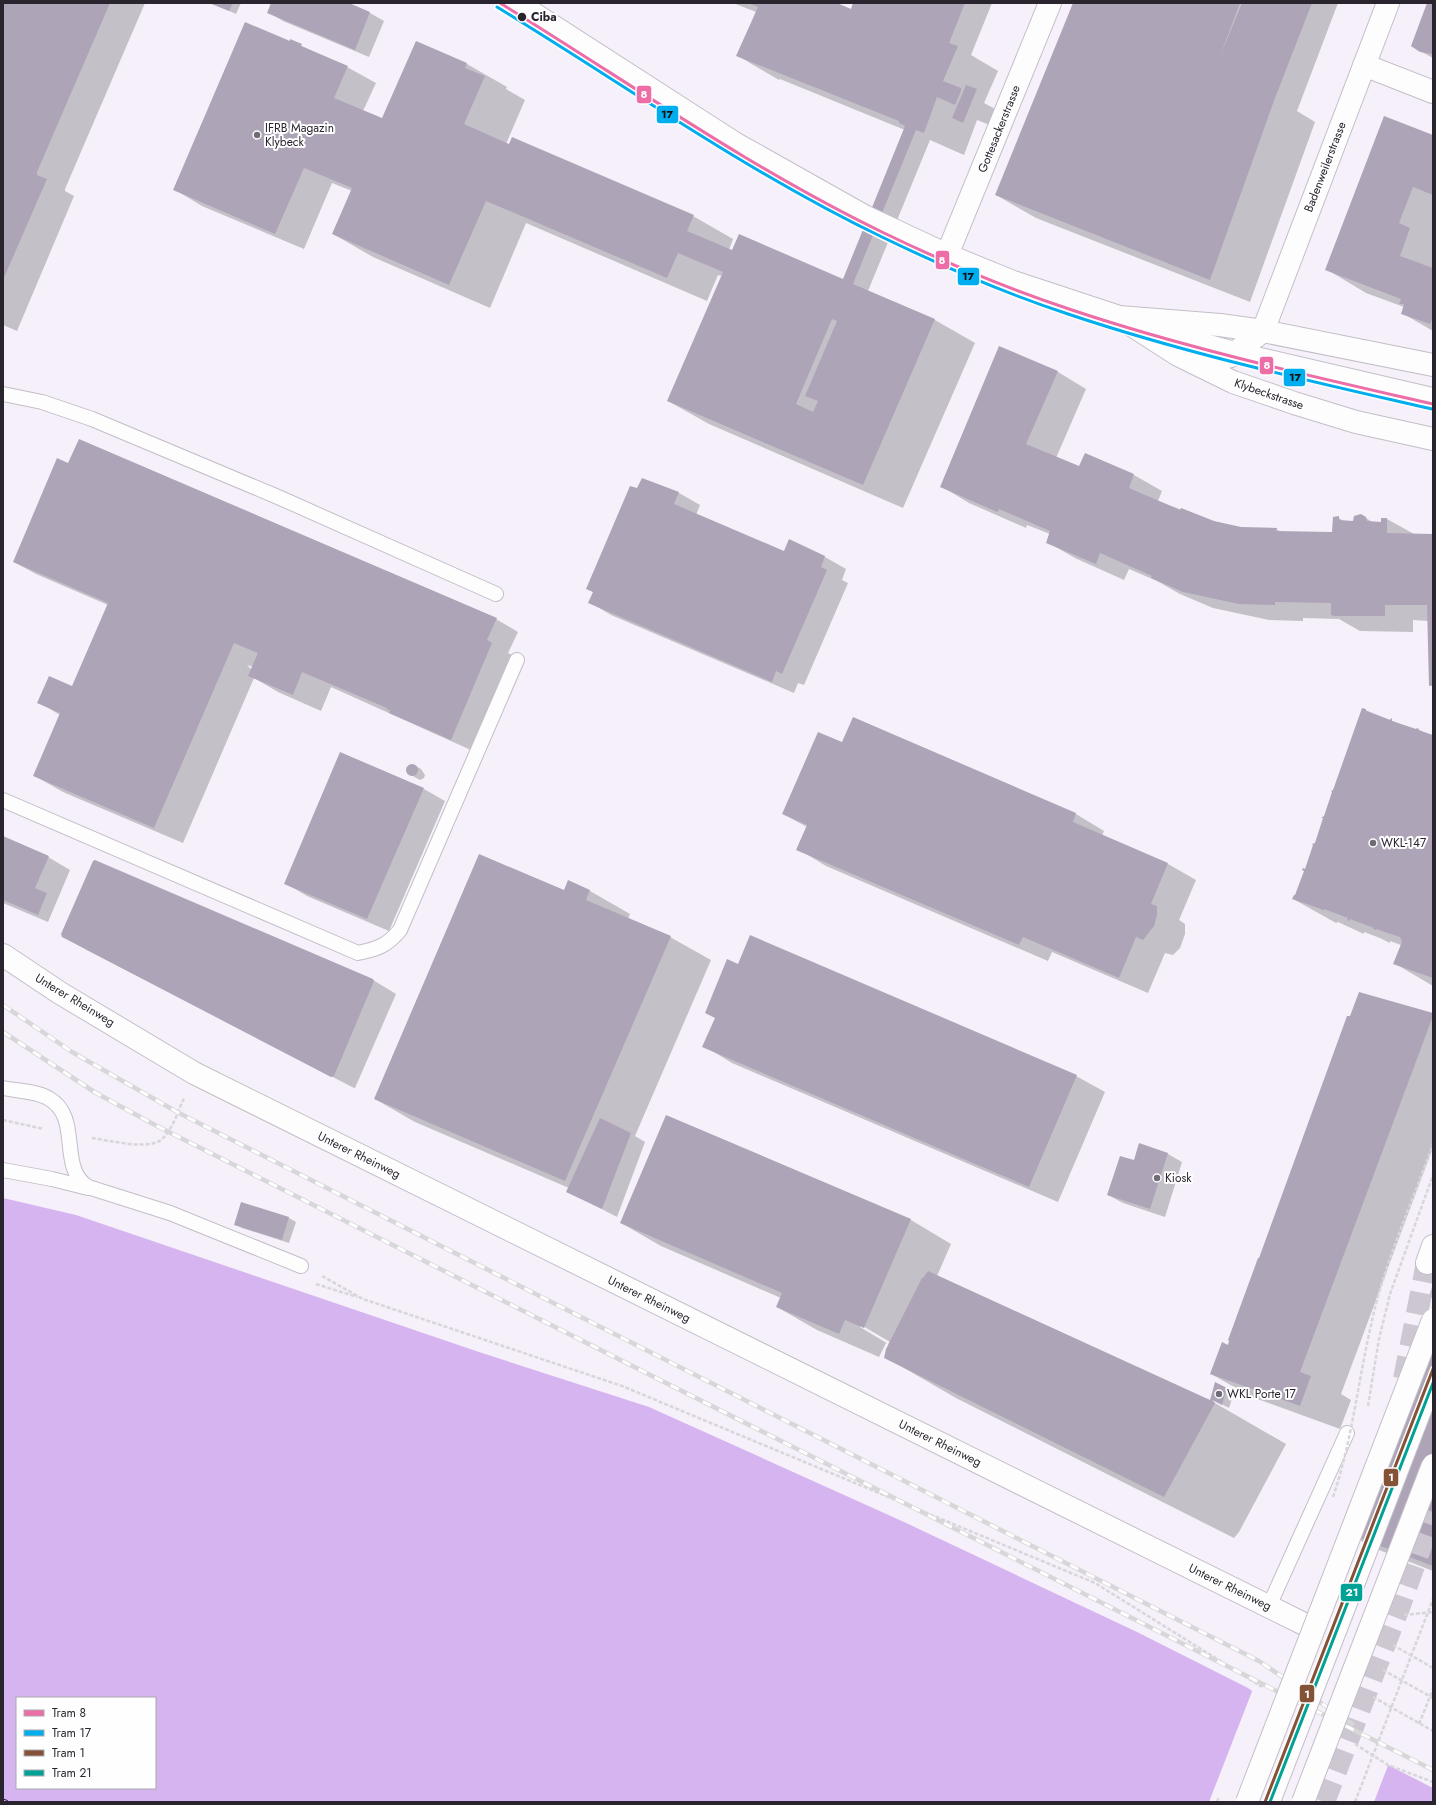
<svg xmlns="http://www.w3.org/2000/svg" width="1436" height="1805" viewBox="0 0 1436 1805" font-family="Jost,sans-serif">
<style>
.water{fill:#d6b4f0;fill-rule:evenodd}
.pier{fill:#f5f0fa}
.shadow{fill:#0003;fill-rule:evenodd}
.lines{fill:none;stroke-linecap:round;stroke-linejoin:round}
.ferry{stroke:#480469;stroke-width:1;stroke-dasharray:5 4;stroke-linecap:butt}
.building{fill:#aea4b7;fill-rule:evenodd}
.motorway-tunnel{stroke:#ccc7d1;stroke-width:22;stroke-dasharray:22 11;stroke-linecap:butt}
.service-casing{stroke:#c3bec7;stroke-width:16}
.minor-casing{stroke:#c3bec7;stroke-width:24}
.primary-casing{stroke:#c3bec7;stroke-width:24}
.motorway-casing{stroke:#c3bec7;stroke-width:24}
.path{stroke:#d7d6d9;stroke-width:2.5;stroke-dasharray:4 2;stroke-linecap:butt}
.service{stroke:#fefdfe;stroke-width:14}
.minor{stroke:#fefdfe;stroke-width:22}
.primary{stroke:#fefdfe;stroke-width:22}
.motorway{stroke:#fefdfe;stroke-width:22}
.rail-casing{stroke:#d7d6d8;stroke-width:4.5}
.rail{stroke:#fefefe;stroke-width:3;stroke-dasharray:9;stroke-linecap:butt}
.service-bridge-casing{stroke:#c3bec7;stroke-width:16;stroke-linecap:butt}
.primary-bridge-casing{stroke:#c3bec7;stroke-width:24;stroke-linecap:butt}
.path-bridge{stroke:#d7d6d9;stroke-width:2.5;stroke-dasharray:4 2;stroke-linecap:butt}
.service-bridge{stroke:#fefdfe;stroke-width:14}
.primary-bridge{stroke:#fefdfe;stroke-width:22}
.tram-1-casing{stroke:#fefefe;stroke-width:6}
.tram-2-casing{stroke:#fefefe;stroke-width:6}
.tram-3-casing{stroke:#fefefe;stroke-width:6}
.tram-4-casing{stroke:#fefefe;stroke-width:6}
.tram-1{stroke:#ed6ea7;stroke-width:3}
.tram-2{stroke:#00aeef;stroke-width:3}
.tram-3{stroke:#835237;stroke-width:3}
.tram-4{stroke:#00a295;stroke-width:3}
.stop-dot{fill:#2a242e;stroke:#fefefe;stroke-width:1.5}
.poi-dot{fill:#716b75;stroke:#fefefe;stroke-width:1.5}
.labels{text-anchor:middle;stroke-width:4;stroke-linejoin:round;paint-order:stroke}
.stop-label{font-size:12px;font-weight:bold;fill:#2a242e;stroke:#fefefe;text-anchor:start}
.poi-label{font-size:12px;fill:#2a242e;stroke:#fefefe;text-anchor:start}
.street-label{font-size:12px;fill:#2a242e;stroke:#fefefe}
.line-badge{stroke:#fefefe;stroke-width:1.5}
.badge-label{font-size:11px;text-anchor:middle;font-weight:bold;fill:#fff}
.pale-badge-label{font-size:11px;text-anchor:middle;font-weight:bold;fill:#111}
</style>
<rect width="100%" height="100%" fill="#f5f0fa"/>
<path class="water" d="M3,1198L76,1215L479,1352L649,1407L904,1522L1137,1632L1248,1688L1296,1723L1388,1765L1433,1788V1802H3ZM17,1698H155V1788H17Z"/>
<path class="pier" d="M1253,1689L1297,1721L1389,1763L1374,1802H1209Z"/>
<path class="shadow" d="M3,3H145L65,189V191L74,196L17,331L3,325Z
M211,3H241L236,14Z
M272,3H346L370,13L384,21L369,57L283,21L268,12Z
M733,3H834L855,12L854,3H992L971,55L998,71L984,103L1001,112L995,127L977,120L964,155L930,140L868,291L935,320L975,343L903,508L709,424L668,401L722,276L718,275L707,301L526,223L490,308L373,257L333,234L352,191L332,183L304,249L202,206L174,189L291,41L347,67L376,83L363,111L383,120L416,42L467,64L507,87L506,89L525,100L506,144L693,216L733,239L729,250L843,281L905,130L780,79L779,80L738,56L756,12Z
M1074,3H1338L1297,111L1315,122L1250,302L1036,218L996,195Z
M1429,3H1433V58L1420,51Z
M1433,136V331L1402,313L1404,307L1366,293L1326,269Z
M1000,347L1058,372L1086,389L1056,458L1079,468L1134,475L1162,491L1158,501L1214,522L1241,528L1276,529L1281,532L1333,533L1339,518L1345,522H1353L1361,515L1374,523H1382L1387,519L1414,534L1433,535V687L1430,685L1428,621L1413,620V632L1360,631L1339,619L1303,618V621L1269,620L1213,608L1180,594L1157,581L1129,569L1124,580L1075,558L1047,542L1050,534L1027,525L1026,528L1024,527L969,503L941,486Z
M642,479L679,493L700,505L696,515L784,552L789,540L825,557L846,569L842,580L848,583L804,685L798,683L794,693L611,615L589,602L594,592L587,589Z
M14,562L496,619L518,632L508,653L514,656L473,751L331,687L321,711L278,692L254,678L183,843L63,792L35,776L60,715L38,702L72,687L108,605L36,574ZM247,665L253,667L251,669Z
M1363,709L1417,731L1418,729L1433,737V986L1394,963L1401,945L1390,941V943L1380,938L1364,932V934L1338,922L1336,923L1295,900Z
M853,719L1076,814L1104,831L1102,836L1168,864L1196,880L1179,920L1185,924V934L1180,948L1173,955L1165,953L1148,993L1052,952L1048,961L826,866L798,849L807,827L783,814L843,744Z
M414,765L421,769L425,775L424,778L420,780L409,774L407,768Z
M424,789L445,801L389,931L307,896L285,883Z
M3,837L48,857L70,870L48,922L3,903Z
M590,891L630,914L628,919L670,937L711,960L635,1136L645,1142L617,1217L567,1191L569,1188L415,1122L375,1099L564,892Z
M85,949L373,980L396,994L355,1088H354Z
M738,965L1076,1076L1105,1092L1058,1202L732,1063L704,1046Z
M1433,1014V1147L1341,1394L1351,1400L1340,1429L1252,1397L1211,1374L1228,1346L1260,1260Z
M667,1116L911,1220L951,1244L937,1276L1215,1403L1286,1444L1239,1532L1234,1538L956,1398L885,1357L890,1344L886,1343L879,1357L817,1330L777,1307L781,1298L661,1246L621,1223ZM861,1325L890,1342V1345L860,1327Z
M1140,1145L1168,1154L1182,1162L1165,1217L1123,1203L1108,1195L1135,1162Z
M242,1203L289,1218L296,1222L289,1243L242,1228L235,1224Z
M1433,1284V1299L1429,1296Z
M1433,1323V1571L1374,1548L1345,1532Z
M1215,1384L1234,1393L1229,1408L1219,1403Z"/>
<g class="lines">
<path class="ferry" d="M3,1799L12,1802"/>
</g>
<path class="building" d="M3,3H110L37,172V175L47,179L3,280Z
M209,3H233L229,11Z
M271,3H349L370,12L355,50L267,13Z
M748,3H837L851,9L853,3H965L949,43L958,46L943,81L961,88V91L955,105L937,97L924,133L916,130L853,284L935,319L863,485L667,401L723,272L678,253L667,278L486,201L449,285L332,234L352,188L304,168L275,234L173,190L245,22L290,41V39L302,44L301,46L348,66L334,98L382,118L416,41L467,63L465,68L485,76L464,124L509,144L512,137L694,215L687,231L732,250L739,234L843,279L905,126L899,123V121L736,56L758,7ZM832,319L837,321L805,396L818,401L813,412L796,404Z
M1073,3H1240L1220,56L1242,3H1312L1275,98L1210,280L995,195Z
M1427,3H1433V54L1420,52L1411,46Z
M966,85L977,89L963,123L952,118Z
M1384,116L1433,135V195L1413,187L1399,223L1410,228L1400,256L1433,268V317L1430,324L1401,314L1404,304H1399L1401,299L1325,270Z
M999,346L1058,371L1026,444L1079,466L1085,453L1134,474L1129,488L1180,510L1181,508L1214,521L1241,527L1277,528L1276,531L1332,532L1333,517L1339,516V520L1353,521L1354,516L1361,514L1366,517L1367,521L1381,522V518H1387V533L1433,534V685L1429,686L1427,605H1385V616H1335L1331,615V603L1275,602V605L1239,604L1183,592L1151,578L1152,576L1100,553L1096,564L1046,543L1050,531L999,509L998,512L995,511L940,487Z
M79,439L497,618L487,640L492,643L451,740L389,713L390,710L386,709L387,708L302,672L293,695L248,676L258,653L234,643L154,828L33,776L60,713L37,703L49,676L72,686L108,603L13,562L57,458L68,463Z
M642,478L679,492L674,504L784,551L789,539L825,556L821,567L827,570L782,674L776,671L772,682L588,603L593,592L586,589L630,486L637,488Z
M1362,708L1366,709V711L1390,720L1391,718L1392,719V721L1416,729L1417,728L1419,729L1418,730L1433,735V978L1393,964L1402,942L1400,937L1376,929V930L1373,929L1374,928L1350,919L1349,921L1347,920L1348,918L1324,909L1323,911L1321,909L1292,899L1294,895H1295L1304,871L1302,870L1303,868L1305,869L1313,845L1312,844L1315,843L1323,818H1321L1324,816L1332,792L1331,791L1333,790Z
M853,717L1076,813L1073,822L1168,863L1151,904L1157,906V915L1154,926L1143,940L1136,937L1119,978L1023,937L1019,945L796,850L807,825L782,814L818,732L842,742Z
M340,752L424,788L367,919L284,884Z
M406 770a6 6 0 1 1 12 0a6 6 0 1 1-12 0Z
M3,836L49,856L35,888L47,893L38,915L3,900Z
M479,854L564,890L568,880L590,890L586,900L671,936L565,1181L374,1099Z
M95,860L373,979L374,981L334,1076L331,1077L62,937L61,934L93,861Z
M750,935L1077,1075L1029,1187L702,1047L715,1018L705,1013L727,959L738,964Z
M1359,992L1433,1013V1016L1300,1372L1311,1376L1300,1406L1210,1374L1222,1342L1228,1345L1229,1341L1228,1340L1258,1258H1259L1347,1016H1350Z
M666,1115L911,1219L864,1328L845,1320L839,1334L776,1307L782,1293L620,1223Z
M600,1118L631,1133L602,1209L566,1192Z
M1139,1143L1168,1153L1150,1209L1107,1195L1120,1156L1134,1160Z
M241,1202L289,1217L282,1240L234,1225Z
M928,1271L1210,1400L1215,1382L1227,1388L1222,1405L1212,1400L1215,1403L1164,1497L884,1358L886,1349L922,1278H923Z
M1433,1320V1566L1344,1532Z"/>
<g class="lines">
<path class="motorway-tunnel" d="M1404,1379L1427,1263
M1324,1802L1400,1605L1433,1512"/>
<defs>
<path id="service" d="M1150,326L1239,350L1433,395
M3,394L42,402L92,419L278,497L496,594
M3,800L358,953C377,949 387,946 400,930L517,660
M3,1088C17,1091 36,1091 48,1098C83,1117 57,1167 88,1187L170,1213L301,1266
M3,1170L52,1179L88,1188
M1359,1580L1433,1388
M1269,1606L1347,1433"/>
<path id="minor" d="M1364,65L1433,92
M947,255L1050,3
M1199,365L1231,356L1263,331L1388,3
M3,955L60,993L194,1073L1306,1625"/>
<path id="primary" d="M517,3L736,144L866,217L947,255L1013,282L1119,317L1220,325L1263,331L1433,365
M1119,317L1178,355L1233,382L1294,403L1356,422L1433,439"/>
<path id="motorway" d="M1427,1263L1433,1246"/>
</defs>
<use href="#service" class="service-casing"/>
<use href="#minor" class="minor-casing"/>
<use href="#primary" class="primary-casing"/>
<use href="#motorway" class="motorway-casing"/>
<path class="path" d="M3,1120L44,1129
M92,1138C108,1140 150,1151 162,1139C173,1129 178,1111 184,1098
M322,1276L363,1299L622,1386L1095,1583L1262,1687
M316,1284L357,1297
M1404,1615L1433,1612
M1393,1645L1433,1668
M1383,1670L1433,1698
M1373,1697L1433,1731
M1419,1724L1433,1689
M1355,1744L1388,1765L1433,1782"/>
<use href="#service" class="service"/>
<use href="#minor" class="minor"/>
<use href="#primary" class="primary"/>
<use href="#motorway" class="motorway"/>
<defs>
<path id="rail" d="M3,1005L72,1052L177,1112L1259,1661L1352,1724
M3,1032L96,1093L155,1125L1433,1770"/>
</defs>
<use href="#rail" class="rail-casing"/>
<use href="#rail" class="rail"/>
<defs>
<path id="service-bridge" d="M1273,1802L1359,1580"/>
<path id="primary-bridge" d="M1247,1802L1433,1320
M1303,1802L1433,1465"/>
</defs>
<use href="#service-bridge" class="service-bridge-casing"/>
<use href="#primary-bridge" class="primary-bridge-casing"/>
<path class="path-bridge" d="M1368,1406L1379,1339L1390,1294L1433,1175
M1333,1497C1352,1441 1358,1382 1371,1325C1384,1263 1412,1204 1433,1144
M1217,1802L1219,1797
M1355,1802L1433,1599"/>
<use href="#service-bridge" class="service-bridge"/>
<use href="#primary-bridge" class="primary-bridge"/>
<defs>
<path id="tram-1" d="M500,3C627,81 749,168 884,233C944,262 1006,288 1069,309C1188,349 1311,376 1433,404"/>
<path id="tram-2" d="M497,7C625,85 747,172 882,237C942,266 1004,293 1068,314C1187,354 1310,381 1432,409"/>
<path id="tram-3" d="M1265,1802L1433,1369"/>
<path id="tram-4" d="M1270,1802L1433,1383"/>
</defs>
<use href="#tram-1" class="tram-1-casing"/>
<use href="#tram-2" class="tram-2-casing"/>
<use href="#tram-3" class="tram-3-casing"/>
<use href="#tram-4" class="tram-4-casing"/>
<use href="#tram-1" class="tram-1"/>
<use href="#tram-2" class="tram-2"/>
<use href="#tram-3" class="tram-3"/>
<use href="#tram-4" class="tram-4"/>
</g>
<circle class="stop-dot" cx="522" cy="17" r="5"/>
<g class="poi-dot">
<circle cx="257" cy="135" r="4"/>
<circle cx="1373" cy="843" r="4"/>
<circle cx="1157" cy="1178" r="4"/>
<circle cx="1219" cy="1394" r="4"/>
</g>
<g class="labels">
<g class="stop-label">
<text x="531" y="21">Ciba</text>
</g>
<g class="poi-label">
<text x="265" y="132">IFRB Magazin<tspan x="265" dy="14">Klybeck</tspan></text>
<text x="1381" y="847">WKL-147</text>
<text x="1165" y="1182">Kiosk</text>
<text x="1227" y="1398">WKL Porte 17</text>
</g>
<g class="street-label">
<text transform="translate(999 129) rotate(-68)" y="4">Gottesackerstrasse</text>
<text transform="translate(1325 167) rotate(-69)" y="4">Badenweilerstrasse</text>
<text transform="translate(1269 394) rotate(19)" y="4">Klybeckstrasse</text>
<text transform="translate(75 1000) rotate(31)" y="4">Unterer Rheinweg</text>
<text transform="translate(359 1155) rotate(26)" y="4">Unterer Rheinweg</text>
<text transform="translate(649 1299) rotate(26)" y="4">Unterer Rheinweg</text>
<text transform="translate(940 1443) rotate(26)" y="4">Unterer Rheinweg</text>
<text transform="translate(1230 1587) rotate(26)" y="4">Unterer Rheinweg</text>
</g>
</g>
<g class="line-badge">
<rect x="636" y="85" width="16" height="19" rx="4" fill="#ed6ea7"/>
<rect x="656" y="105" width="23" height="19" rx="4" fill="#00aeef"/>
<rect x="935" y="250" width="15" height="20" rx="4" fill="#ed6ea7"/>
<rect x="957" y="267" width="23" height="19" rx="4" fill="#00aeef"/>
<rect x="1259" y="356" width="15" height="19" rx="4" fill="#ed6ea7"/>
<rect x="1283" y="368" width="23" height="19" rx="4" fill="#00aeef"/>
<rect x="1383" y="1468" width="16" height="19" rx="4" fill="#835237"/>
<rect x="1340" y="1583" width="23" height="19" rx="4" fill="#00a295"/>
<rect x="1299" y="1684" width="16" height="19" rx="4" fill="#835237"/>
</g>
<g class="badge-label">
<text x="644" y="98">8</text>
<text x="942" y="264">8</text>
<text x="1267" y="369">8</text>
<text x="1391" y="1481">1</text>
<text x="1352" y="1596">21</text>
<text x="1307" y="1698">1</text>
</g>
<g class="pale-badge-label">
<text x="667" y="118">17</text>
<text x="968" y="280">17</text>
<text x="1295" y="381">17</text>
</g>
<rect width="1436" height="1805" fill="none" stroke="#2a242e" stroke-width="8"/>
<rect x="16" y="1697" width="140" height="92" fill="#fefefe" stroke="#a9a7ab"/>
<rect x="24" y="1710" width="20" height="6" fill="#ed6ea7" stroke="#a9a7ab"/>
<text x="52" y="1717" font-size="12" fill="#2a242e">Tram 8</text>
<rect x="24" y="1730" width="20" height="6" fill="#00aeef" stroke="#a9a7ab"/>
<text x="52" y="1737" font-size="12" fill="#2a242e">Tram 17</text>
<rect x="24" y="1750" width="20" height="6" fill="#835237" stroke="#a9a7ab"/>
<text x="52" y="1757" font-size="12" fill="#2a242e">Tram 1</text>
<rect x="24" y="1770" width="20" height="6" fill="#00a295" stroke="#a9a7ab"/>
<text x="52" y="1777" font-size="12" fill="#2a242e">Tram 21</text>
</svg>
